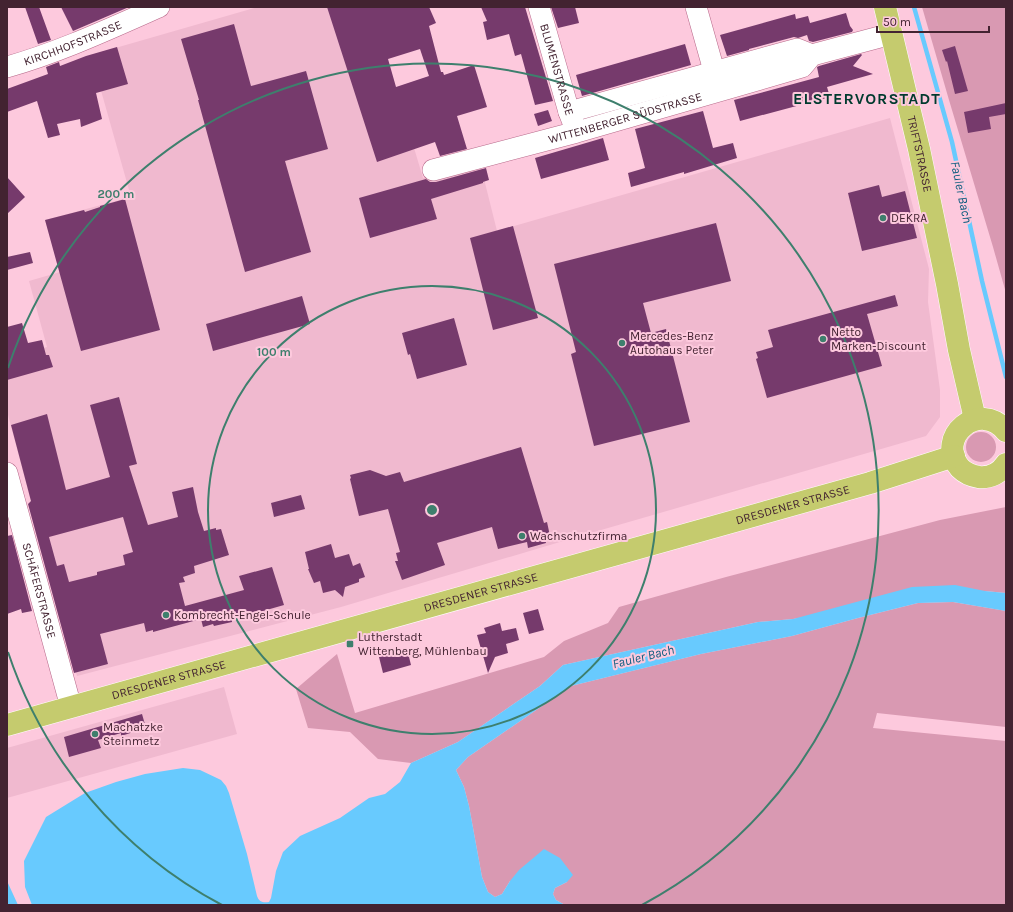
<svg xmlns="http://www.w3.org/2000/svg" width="1013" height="912" viewBox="0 0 1013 912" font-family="Karla,sans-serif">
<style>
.built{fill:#f0b9cf}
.green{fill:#d999b2}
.water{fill:#68cafe}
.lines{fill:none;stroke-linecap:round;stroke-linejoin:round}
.stream{stroke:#68cafe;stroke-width:4.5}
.building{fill:#763a6c;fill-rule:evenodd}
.minor-casing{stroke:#b7698a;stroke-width:22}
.major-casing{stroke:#fff;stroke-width:23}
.minor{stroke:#fff;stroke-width:21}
.major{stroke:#c5cb6e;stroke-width:22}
.ring{fill:none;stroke:#3e7f6d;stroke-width:2}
.poi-dot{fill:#3e7f6d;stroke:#fdc9dd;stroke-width:1.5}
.labels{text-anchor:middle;stroke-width:4;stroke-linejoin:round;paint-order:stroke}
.street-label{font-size:12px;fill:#432331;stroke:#fdc9dd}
.poi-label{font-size:12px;fill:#432331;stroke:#fdc9dd;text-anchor:start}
.water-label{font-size:13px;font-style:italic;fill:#0c5c7e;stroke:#fdc9dd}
.district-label{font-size:16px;font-weight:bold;letter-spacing:1px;fill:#003a2e;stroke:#fdc9dd}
.centre{fill:#3e7f6d;stroke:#fdc9dd;stroke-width:2}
.ring-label{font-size:12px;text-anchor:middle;font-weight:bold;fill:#3e7f6d;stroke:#fdc9dd;stroke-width:4;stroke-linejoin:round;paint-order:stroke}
</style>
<rect width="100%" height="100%" fill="#fdc9dd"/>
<path class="built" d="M258,7H372L423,178L480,163L497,231L890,118L929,269L928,302L940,390V417L926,436L570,539L341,607L77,676L7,411V358L47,347L29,281L60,272L45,220L131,197L91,55Z
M224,687L237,734L7,798V748Z"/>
<path class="green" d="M922,7H1006V293L993,247L949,100Z
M966 447a15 15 0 1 1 30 0a15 15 0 1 1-30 0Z
M1006,507V593L985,591L793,619L758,622L563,665L540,686L458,742L411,763L378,759L350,732L308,728L296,689L337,654L355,713L544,657L564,641L608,623L619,607L726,577L940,520Z
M953,602L1006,611V727L877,713L873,728L1006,741V905H565L556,900L553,894L555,888L567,882L510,881L502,894L495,897L488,892L482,877L469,806L464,787L456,770L468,757L571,686L701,654L792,636L858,618L918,603Z"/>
<path class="water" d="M955,585L985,591L1006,593V611L953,602L918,603L858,618L792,636L701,654L571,686L468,757L456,770L464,787L469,806L482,877L488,892L495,897L502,894L510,881L519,870L544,849L560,858L573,875L567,882L555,888L553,894L556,900L565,905H32L25,887L24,861L46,817L85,793L116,782L145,774L183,768L200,770L221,780L226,786L229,793L247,854L257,896C259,902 263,903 269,902L271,898L276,871L283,852L300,836L340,818L369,798L385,794L400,782L411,763L458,742L540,686L563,665L758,622L793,619L912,587Z
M7,881L18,905H7Z"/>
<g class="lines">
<path class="stream" d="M914,7L952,142L982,281L1006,377"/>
</g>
<path class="building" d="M25,7H39L51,40L38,44Z
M61,7H129L73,31Z
M327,7H429L436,23L429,26L441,72H443L444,75L474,65L487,107L457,116L467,149L440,156L435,142L377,162ZM420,49L429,76L396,87L388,59Z
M481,7H525L553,101L535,105L521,54L515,56L509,34L487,40L483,22L487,21Z
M551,7H575L579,23L558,28Z
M846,13L850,26L853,30L852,32L813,42L809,41L807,35L798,38L794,37L749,49V50L727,56L720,35L795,14L796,19L808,16L810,23Z
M234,24L251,86L306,71L328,149L285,161L311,252L245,272L198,100H199L181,39Z
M685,44L691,65L582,96L576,75Z
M955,46L968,91L955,94L947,61L946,62L942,50Z
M117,47L128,84L96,93L102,119L81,127L80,119L57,124L60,135L48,138L37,101L7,112V89L48,74L46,67L59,62L60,66L86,56Z
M861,54L862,55L853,66L873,74L827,87L830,97L740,121L734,100L819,77L817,67L819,66Z
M1006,103V114L989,117L991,129L968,133L964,112Z
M548,110L552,121L538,126L534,114Z
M703,111L713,148L733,143L737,158L684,174V172L631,187L628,173L645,168L635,129Z
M603,138L609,160L541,179L535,158Z
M486,168L489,180L483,182V183L431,199L437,219L370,238L359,198L426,179L430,182H436Z
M7,177L25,197L7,214Z
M879,185L882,197L905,191L917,238L862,251L848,193Z
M125,199L160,330L81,351L45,220L84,210L85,212L100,207V206Z
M716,223L731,281L643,303L651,333L666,329L690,422L594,446L571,354L576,352L554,264Z
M513,226L538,318L493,330L470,238Z
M30,252L33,263L7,270V257Z
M895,295L898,306L867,314L882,366L767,398L756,359L758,358L756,352L773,347L768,330Z
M302,296L310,324L213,351L206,324Z
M454,318L467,365L417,379L410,354L408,355L402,333Z
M22,323L28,343L42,340L46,355H49L53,367L7,380V327Z
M119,397L137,464L129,466L148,525L178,517L172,492L193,487L198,512L204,531L216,528V530L221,529L229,555L194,566L195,573L183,577L185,582L179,583L185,606L244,590L239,576L272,567L284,605L263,611L232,619V622L214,626L213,624L203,627L201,619L153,632V630L146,632L144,623L100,634L108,664L74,673L28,504L31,501L11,425L47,414L66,490L110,477L90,405ZM123,517L133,552L123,555L125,565L97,572V575L69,582L64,564L57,566L49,537Z
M521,447L544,523L547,522L550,536L545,538L546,543L528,548L527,542L498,549L492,527L437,543L445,565L402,580L395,561H398L396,553L400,552L388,509L359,516L350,479L351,478L350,475L370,470L386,476L400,472L404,482Z
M301,495L305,509L274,517L271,503Z
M12,535L32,611L22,613L21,609L7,614V536Z
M331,544L335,558L349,554L353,566L360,563L365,577L359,579V582L345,587L343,597L335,590L323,593L320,581L314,583L308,569H309L305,552Z
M538,609L544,630L529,634L523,613Z
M500,623L502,631L516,628L519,640L506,644L508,653L495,657L488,673L477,635L486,633L484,628Z
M407,649L411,665L383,673L379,657Z
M142,714L146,728L121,736V733L98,740L101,748L69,757L64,737Z"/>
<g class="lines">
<defs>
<g id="minor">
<path id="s1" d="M539,7L569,112L574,125"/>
<path d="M696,7L718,85"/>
<path id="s2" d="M7,67C60,52 109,29 159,7"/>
<path d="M569,112L797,49L812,55"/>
<path id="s3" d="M433,170L577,132L802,67L812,55L891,34"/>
<path id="s4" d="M7,473L71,707"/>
</g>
<g id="major">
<path id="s5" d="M885,7L919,149L947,284L959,350L975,419"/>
<path d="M1006,431C980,399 934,437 960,468C965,473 972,476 979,477C990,478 1000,473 1006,464"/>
<path id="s6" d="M7,725L870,483L954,456"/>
</g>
</defs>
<use href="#minor" class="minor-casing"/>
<use href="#major" class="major-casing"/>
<use href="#minor" class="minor"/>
<use href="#major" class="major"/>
</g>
<g class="ring">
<circle cx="432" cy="510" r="224"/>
<path d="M222 905A447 447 0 0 1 8 652M8 368A447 447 0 1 1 642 905"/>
</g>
<g class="poi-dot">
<circle cx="883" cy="218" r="4"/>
<circle cx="823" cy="339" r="4"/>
<circle cx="622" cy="343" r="4"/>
<circle cx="522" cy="536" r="4"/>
<circle cx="166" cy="615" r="4"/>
<rect x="346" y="640" width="8" height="8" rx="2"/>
<circle cx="95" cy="734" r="4"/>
</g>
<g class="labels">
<g class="street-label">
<text dy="4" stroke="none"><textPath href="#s2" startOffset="70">KIRCHHOFSTRASSE</textPath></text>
<text dy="4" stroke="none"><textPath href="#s1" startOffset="65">BLUMENSTRASSE</textPath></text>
<text dy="4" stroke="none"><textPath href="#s3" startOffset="199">WITTENBERGER SÜDSTRASSE</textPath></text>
<text dy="4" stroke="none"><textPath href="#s5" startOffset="151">TRIFTSTRASSE</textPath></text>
<text dy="4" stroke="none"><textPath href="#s6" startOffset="816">DRESDENER STRASSE</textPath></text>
<text dy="4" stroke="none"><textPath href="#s4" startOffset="122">SCHÄFERSTRASSE</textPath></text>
<text dy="4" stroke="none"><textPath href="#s6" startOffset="492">DRESDENER STRASSE</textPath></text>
<text dy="4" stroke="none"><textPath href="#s6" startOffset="168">DRESDENER STRASSE</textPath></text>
</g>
<g class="poi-label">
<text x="891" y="222">DEKRA</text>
<text x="831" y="336">Netto<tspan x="831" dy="14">Marken-Discount</tspan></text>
<text x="630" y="340">Mercedes-Benz<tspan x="630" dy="14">Autohaus Peter</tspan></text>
<text x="530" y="540">Wachschutzfirma</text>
<text x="174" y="619">Kombrecht-Engel-Schule</text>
<text x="358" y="641">Lutherstadt<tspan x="358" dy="14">Wittenberg, Mühlenbau</tspan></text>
<text x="103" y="731">Machatzke<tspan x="103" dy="14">Steinmetz</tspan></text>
</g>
<g class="water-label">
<text transform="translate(962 192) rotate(78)" y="5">Fauler Bach</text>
<text transform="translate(643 656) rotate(-14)" y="5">Fauler Bach</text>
</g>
<g class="district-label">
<text x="867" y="104">ELSTERVORSTADT</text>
</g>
</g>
<circle cx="432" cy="510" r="6" class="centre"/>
<g class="ring-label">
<text x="116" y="198">200 m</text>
<text x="274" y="356">100 m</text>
</g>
<rect width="1013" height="912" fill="none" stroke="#432331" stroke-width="16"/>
<path d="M877 26v6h112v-6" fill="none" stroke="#432331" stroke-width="2"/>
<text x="883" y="26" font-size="12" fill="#432331" stroke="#fdc9dd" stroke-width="3" paint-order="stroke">50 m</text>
</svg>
